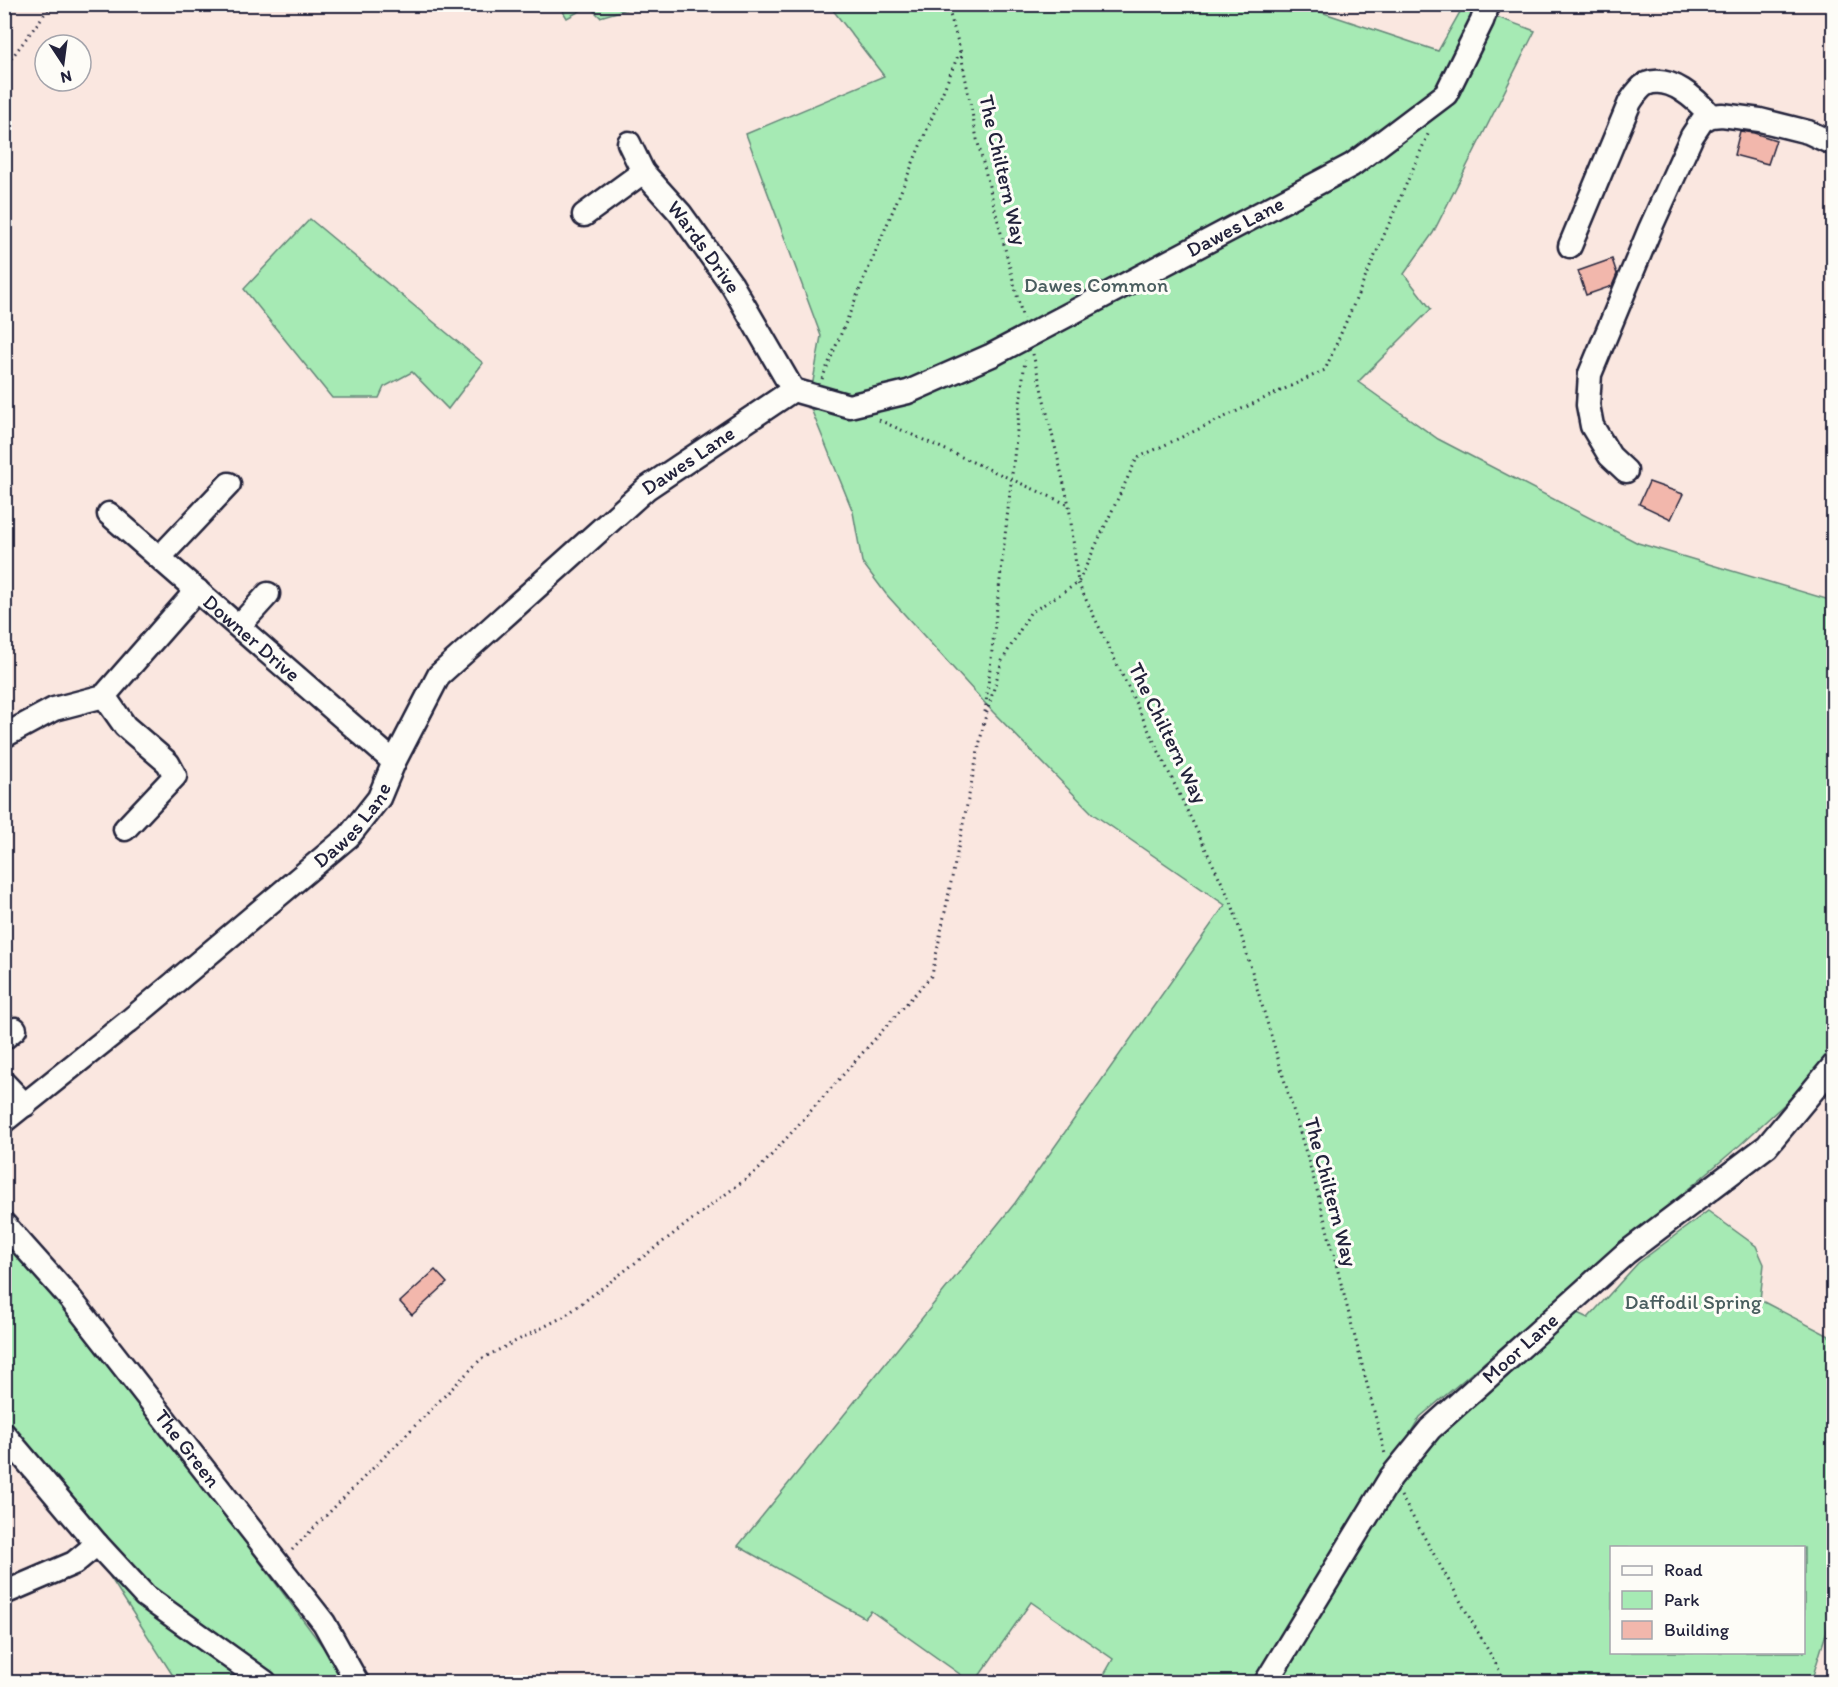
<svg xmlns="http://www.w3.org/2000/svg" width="1838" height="1687" viewBox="0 0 1838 1687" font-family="Itim,sans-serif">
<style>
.green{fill:#a6eab4;stroke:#648678;stroke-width:1.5;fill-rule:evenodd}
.building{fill:#f2b7ac;stroke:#22223b;stroke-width:1.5}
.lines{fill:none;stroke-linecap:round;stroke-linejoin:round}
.minor-casing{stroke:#22223b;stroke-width:27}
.path{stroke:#22223b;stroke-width:3;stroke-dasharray:1.5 4.5;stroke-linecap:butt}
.minor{stroke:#fdfcf7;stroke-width:22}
.labels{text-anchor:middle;stroke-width:6;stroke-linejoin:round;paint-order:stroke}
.street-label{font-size:21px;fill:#22223b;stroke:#fdfcf7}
.park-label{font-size:21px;fill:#4a5e5f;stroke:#fdfcf7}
</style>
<rect width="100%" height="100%" fill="#fae7e0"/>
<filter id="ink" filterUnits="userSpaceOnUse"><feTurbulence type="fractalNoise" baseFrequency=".0167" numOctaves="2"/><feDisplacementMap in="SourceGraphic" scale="12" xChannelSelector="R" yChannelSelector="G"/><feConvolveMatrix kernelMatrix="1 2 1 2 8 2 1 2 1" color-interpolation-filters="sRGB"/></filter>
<g filter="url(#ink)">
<path class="green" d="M559,5H641L600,17L589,6L567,18Z
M829,5H1289L1309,8L1438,51L1464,5L1535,31L1433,233L1404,274L1431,309L1358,382L1438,439L1638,543L1833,601V1047L1801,1089L1740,1145L1420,1417L1395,1458L1380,1475L1253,1682H1100L1113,1659L1031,1602L975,1682H971L871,1611L865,1618L738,1546L1015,1203L1225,905L1093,814L993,712L886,594L862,562L853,512L809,404L821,336L746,134L884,76Z
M310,219L483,363L448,409L412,372L384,387L379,398H332L244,289Z
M1708,1211L1756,1246L1764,1264L1760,1300L1833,1338V1611L1811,1682H1274L1389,1492L1457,1411L1573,1311L1588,1318L1638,1263ZM1612,1548H1804V1652H1612Z
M4,1234L79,1318L349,1682H177L103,1566L5,1444Z"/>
<path class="building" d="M1740,131L1754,133L1776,140L1768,164L1734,155Z
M1612,259L1617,274L1612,286L1586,295L1578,271Z
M1649,482L1683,494L1671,519L1639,504Z
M435,1270L447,1283L412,1315L400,1302Z"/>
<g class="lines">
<defs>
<g id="minor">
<path d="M629,143L643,172"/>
<path id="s1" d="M584,215L643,172L680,213L732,285L793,390"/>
<path d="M1570,246L1630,102C1634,96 1639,88 1646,84C1670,74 1697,100 1711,116"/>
<path d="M1626,471L1610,456L1592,426L1588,405L1590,374L1650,229L1692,136L1702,121L1711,116L1722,115L1760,120L1808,132L1834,144"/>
<path id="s2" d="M109,514L394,762"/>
<path d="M160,557L229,484"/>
<path d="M239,626L268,594"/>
<path d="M104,696L125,726L168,763L175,776L125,829"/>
<path d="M4,736L54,709L104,696L197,590"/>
<path d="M4,1038L15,1029"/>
<path d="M4,1083L25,1105"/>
<path id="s3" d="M4,1121L129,1021L349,836L379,798L394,762L439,675L647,488L793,390L849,406L908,392L992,355L1352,165L1446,94L1482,21L1488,4"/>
<path id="s4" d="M4,1224L70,1298L324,1623L357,1682"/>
<path d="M4,1434L97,1544L145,1596L265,1682"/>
<path d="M4,1593L74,1563L97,1544"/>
<path id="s5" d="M1266,1682L1391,1477L1430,1429L1626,1253L1767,1146L1834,1065"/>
</g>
</defs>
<use href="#minor" class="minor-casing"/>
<path class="path" d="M947,4L960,49L977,139L1023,319
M4,68L52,4
M1033,354L1069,505L1078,583L1232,904L1317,1190L1385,1454
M822,379L960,51
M879,420L1069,505
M985,712L1025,360
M1401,1496L1506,1682
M292,1550L481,1359L565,1316L759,1169L932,975L984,722L1002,661L1030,613L1078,583L1137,458L1325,370L1429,132"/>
<use href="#minor" class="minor"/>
</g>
</g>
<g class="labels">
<g class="street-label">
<text transform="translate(1003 170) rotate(77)" y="7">The Chiltern Way</text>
<text dy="7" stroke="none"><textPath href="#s3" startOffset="1574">Dawes Lane</textPath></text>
<text dy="7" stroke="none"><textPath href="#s1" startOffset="170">Wards Drive</textPath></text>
<text dy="7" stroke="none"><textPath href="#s3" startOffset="962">Dawes Lane</textPath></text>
<text dy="7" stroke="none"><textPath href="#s2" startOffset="189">Downer Drive</textPath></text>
<text transform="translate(1168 733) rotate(64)" y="7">The Chiltern Way</text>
<text dy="7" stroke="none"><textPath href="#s3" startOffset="458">Dawes Lane</textPath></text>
<text transform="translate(1331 1192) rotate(75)" y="7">The Chiltern Way</text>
<text dy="7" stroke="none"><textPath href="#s5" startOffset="423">Moor Lane</textPath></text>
<text dy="7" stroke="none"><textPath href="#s4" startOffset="290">The Green</textPath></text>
</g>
<g class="park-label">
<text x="1096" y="292">Dawes Common</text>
<text x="1693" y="1309">Daffodil Spring</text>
</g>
</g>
<rect width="1838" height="1687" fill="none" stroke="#fdfcf7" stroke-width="24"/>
<rect x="12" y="12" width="1814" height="1663" fill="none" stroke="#22223b" stroke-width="2" filter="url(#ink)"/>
<rect x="1610" y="1546" width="195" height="108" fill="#fdfcf7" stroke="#a5a5ac" stroke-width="1.5"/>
<rect x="1622" y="1566" width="30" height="9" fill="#fdfcf7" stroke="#a5a5ac" stroke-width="1.5"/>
<text x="1664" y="1576" font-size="18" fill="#22223b">Road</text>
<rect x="1622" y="1591" width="30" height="18" fill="#a6eab4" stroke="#a5a5ac" stroke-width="1.5"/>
<text x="1664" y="1606" font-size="18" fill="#22223b">Park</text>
<rect x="1622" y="1621" width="30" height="18" fill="#f2b7ac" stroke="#a5a5ac" stroke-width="1.5"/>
<text x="1664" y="1636" font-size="18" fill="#22223b">Building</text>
<g transform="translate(63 63) rotate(167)"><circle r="28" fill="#fdfcf7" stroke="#a5a5ac" stroke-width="1.5"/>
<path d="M0-4.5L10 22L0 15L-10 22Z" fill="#22223b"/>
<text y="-9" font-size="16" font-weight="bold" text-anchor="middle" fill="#22223b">N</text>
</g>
</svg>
